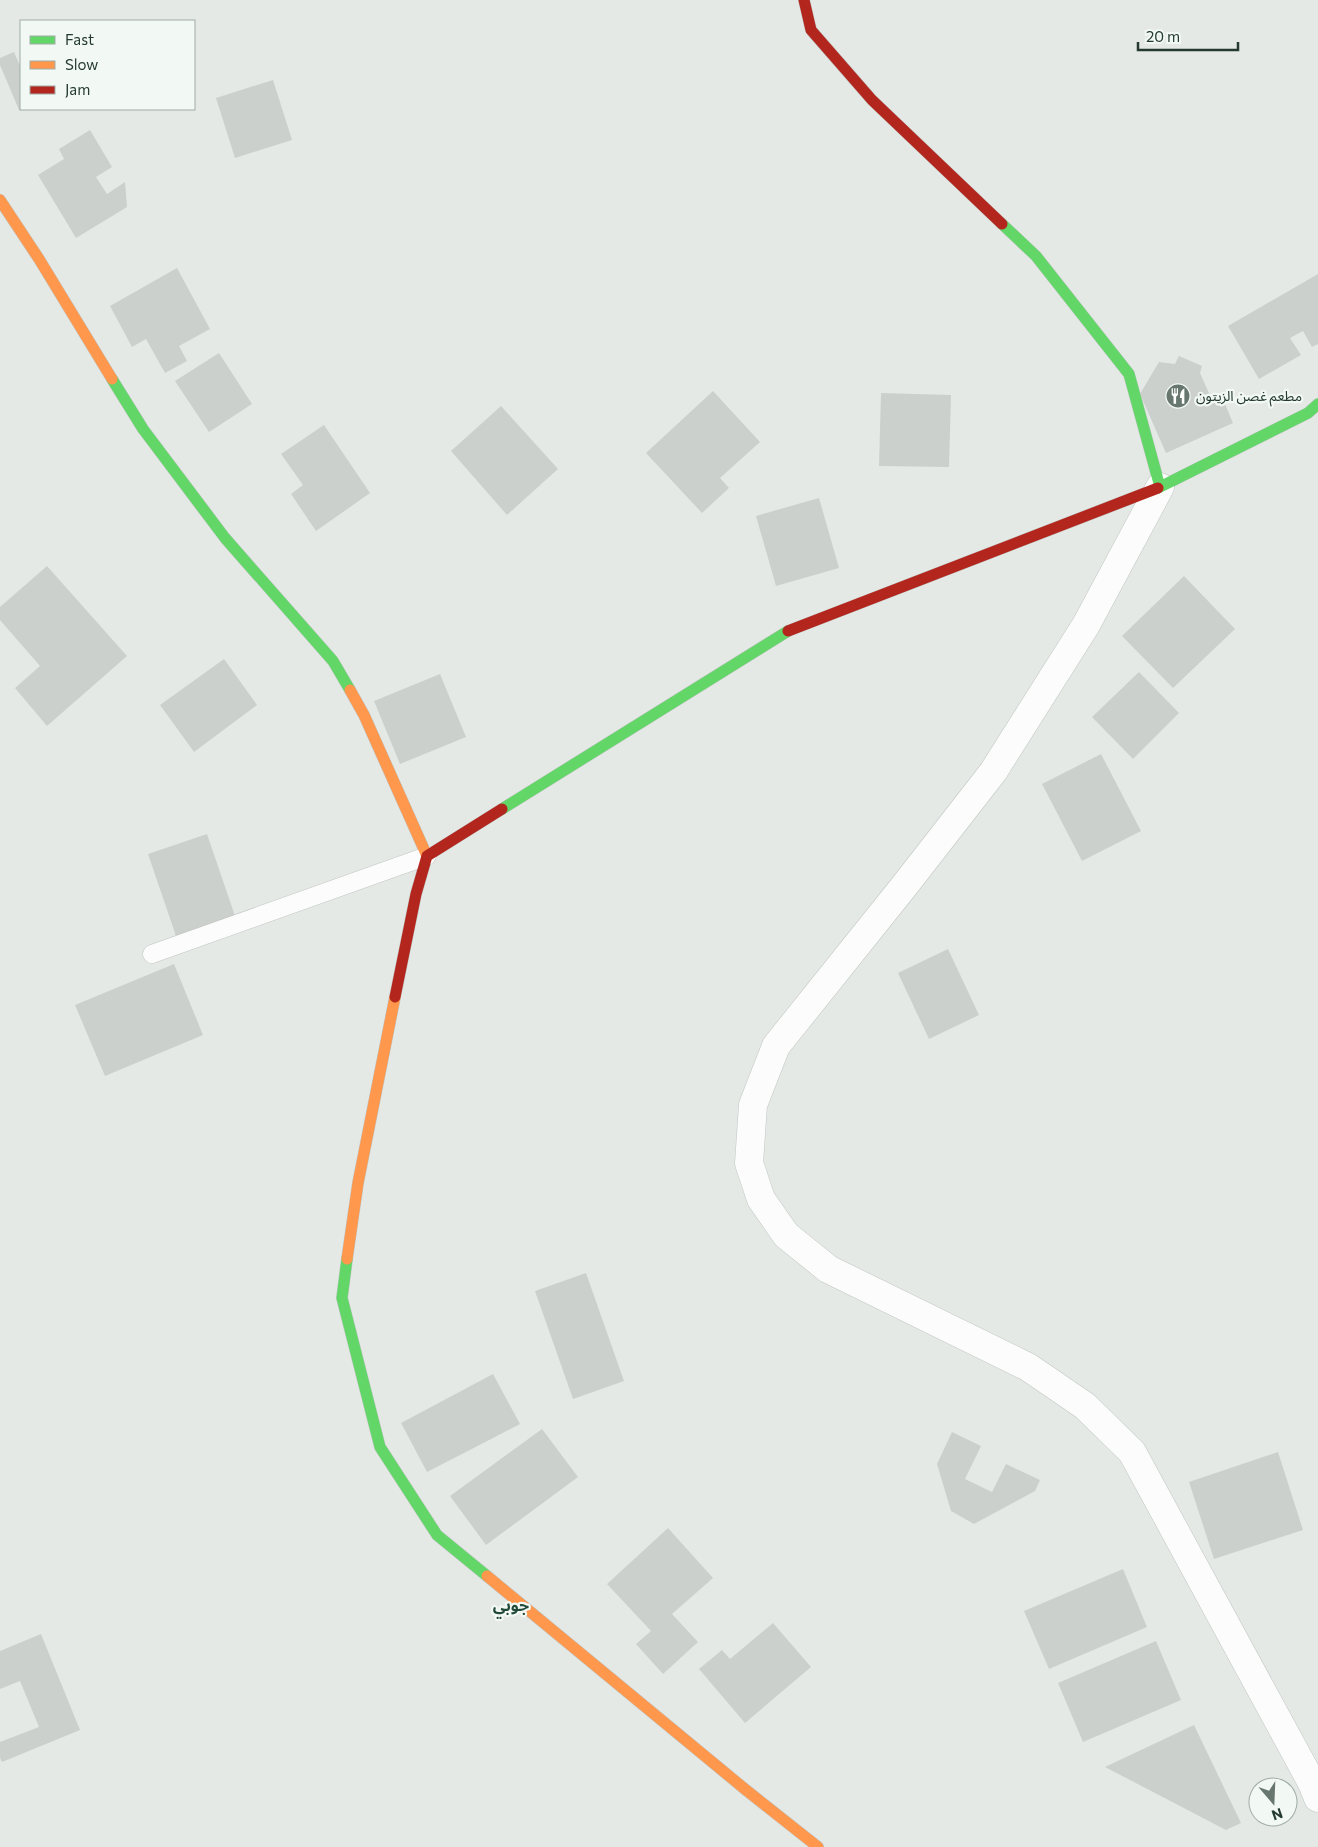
<svg xmlns="http://www.w3.org/2000/svg" width="1318" height="1847" viewBox="0 0 1318 1847" font-family="Commissioner,'Noto Sans Arabic',sans-serif">
<style>
.building{fill:#cbd0cd}
.lines{fill:none;stroke-linecap:round;stroke-linejoin:round}
.lane-casing{stroke:#c1c6c3;stroke-width:19}
.street-casing{stroke:#c1c6c3;stroke-width:29}
.fast-casing{stroke:#c0c6c3;stroke-width:12}
.slow-casing{stroke:#c0c6c3;stroke-width:12}
.jam-casing{stroke:#c0c6c3;stroke-width:12}
.lane{stroke:#fbfcfb;stroke-width:18}
.street{stroke:#fbfcfb;stroke-width:28}
.fast{stroke:#63d668;stroke-width:11}
.slow{stroke:#ff974d;stroke-width:11}
.jam{stroke:#b3261e;stroke-width:11}
.labels{text-anchor:middle;stroke-width:4.5;stroke-linejoin:round;paint-order:stroke}
.poi-label{font-size:14px;fill:#243a31;stroke:#f2f8f4;text-anchor:start}
.quarter-label{font-size:16px;font-weight:bold;fill:#224a3b;stroke:#f2f8f4}
</style>
<rect width="100%" height="100%" fill="#e4e9e6"/>
<path class="building" d="M14,52L20,66L21,65V109L19,110L0,65V58Z
M273,80L292,140L235,158L216,98Z
M90,130L112,167L96,177L107,194L125,182L127,207L76,238L38,175L64,159L59,149Z
M177,268L210,329L179,346L187,361L165,373L146,339L132,347L110,306Z
M1318,274V344L1312,347L1303,331L1290,338L1301,355L1259,379L1228,326Z
M219,353L252,404L209,432L175,381Z
M1179,356L1202,366L1200,373L1212,400L1222,397L1233,423L1166,453L1140,394L1159,362L1175,364Z
M713,391L760,442L720,478L729,488L702,513L646,453Z
M881,393L951,395L949,467L879,466Z
M501,406L558,469L507,515L451,451Z
M324,425L370,493L316,531L291,494L303,485L281,454Z
M819,498L839,568L776,586L756,516Z
M47,566L127,656L47,726L15,688L40,666L0,620V607Z
M1184,576L1235,629L1173,688L1122,636Z
M224,659L257,705L194,752L160,705Z
M1139,672L1179,713L1133,759L1092,717Z
M440,674L466,737L400,764L374,701Z
M1101,754L1141,831L1082,861L1042,784Z
M207,834L235,916L176,936L148,854Z
M948,949L979,1015L929,1039L898,973Z
M174,964L203,1035L105,1076L75,1005Z
M586,1273L624,1381L573,1399L535,1291Z
M493,1374L520,1424L427,1472L401,1423Z
M542,1429L578,1477L486,1545L450,1496Z
M952,1432L981,1446L965,1479L992,1492L1006,1464L1040,1480L1035,1491L974,1524L951,1511L937,1464Z
M1278,1452L1303,1530L1214,1559L1189,1482Z
M668,1528L713,1578L672,1614L698,1642L663,1674L636,1644L651,1631L607,1584Z
M1123,1569L1147,1627L1049,1669L1024,1611Z
M773,1623L811,1667L745,1723L699,1669L722,1650L730,1659Z
M41,1634L80,1730L2,1762L0,1758V1742L39,1727L20,1681L0,1689V1651Z
M1156,1641L1181,1700L1083,1742L1058,1683Z
M1194,1725L1241,1823L1226,1830L1105,1767Z"/>
<g class="lines">
<defs>
<path id="lane" d="M152,954L427,856"/>
<path id="street" d="M1160,487L1086,625L993,772L905,885L776,1046L753,1105L749,1163L761,1199L786,1235L828,1269L1028,1367L1085,1406L1132,1452L1312,1783L1318,1798"/>
<path id="fast" d="M1002,224L1036,256L1129,374L1160,487
M112,379L143,429L225,538L333,661L350,690
M1158,488L1308,413L1318,404
M502,809L788,631
M347,1259L342,1298L380,1447L437,1535L487,1576"/>
<path id="slow" d="M0,200L39,259L112,379
M350,690L364,715L427,856
M347,1259L358,1183L395,997
M487,1576L746,1790L818,1847"/>
<path id="jam" d="M804,0L811,30L872,100L1002,224
M788,631L1158,488
M395,997L416,894L427,856L502,809"/>
</defs>
<use href="#lane" class="lane-casing"/>
<use href="#street" class="street-casing"/>
<use href="#fast" class="fast-casing"/>
<use href="#slow" class="slow-casing"/>
<use href="#jam" class="jam-casing"/>
<use href="#lane" class="lane"/>
<use href="#street" class="street"/>
<use href="#fast" class="fast"/>
<use href="#slow" class="slow"/>
<use href="#jam" class="jam"/>
</g>
<defs>
<symbol id="restaurant-disc" viewBox="-11 -11 22 22"><circle r="9.5" fill="#677770" stroke="#f2f8f4"/><path d="M-5-6h1v4h1v-4h1v4h1v-4h1v5L-1.5 .5V6h-2V.5L-5-1ZM5-6V6H3V1.5H1.5Q1.5-4 5-6Z" fill="#fff"/></symbol>
</defs>
<g fill-rule="evenodd">
<use href="#restaurant-disc" x="1164" y="382" width="28" height="28"/>
</g>
<g class="labels">
<g class="poi-label">
<text x="1196" y="401">مطعم غصن الزيتون</text>
</g>
<g class="quarter-label">
<text x="511" y="1611">جوبي</text>
</g>
</g>
<rect x="20" y="20" width="175" height="90" fill="#f2f8f4" stroke="#a0aca6"/>
<rect x="30" y="36" width="25" height="8" fill="#63d668" stroke="#a0aca6"/>
<text x="65" y="45" font-size="15" fill="#243a31">Fast</text>
<rect x="30" y="61" width="25" height="8" fill="#ff974d" stroke="#a0aca6"/>
<text x="65" y="70" font-size="15" fill="#243a31">Slow</text>
<rect x="30" y="86" width="25" height="8" fill="#b3261e" stroke="#a0aca6"/>
<text x="65" y="95" font-size="15" fill="#243a31">Jam</text>
<g transform="translate(1273 1802) rotate(161)"><circle r="24" fill="#f2f8f4" stroke="#a0aca6"/>
<path d="M0-4L9 19L0 12L-9 19Z" fill="#677770"/>
<text y="-8" font-size="14" font-weight="bold" text-anchor="middle" fill="#243a31">N</text>
</g>
<path d="M1138 42v8h100v-8" fill="none" stroke="#243a31" stroke-width="2.5"/>
<text x="1146" y="42" font-size="15" fill="#243a31" stroke="#f2f8f4" stroke-width="4" paint-order="stroke">20 m</text>
</svg>
